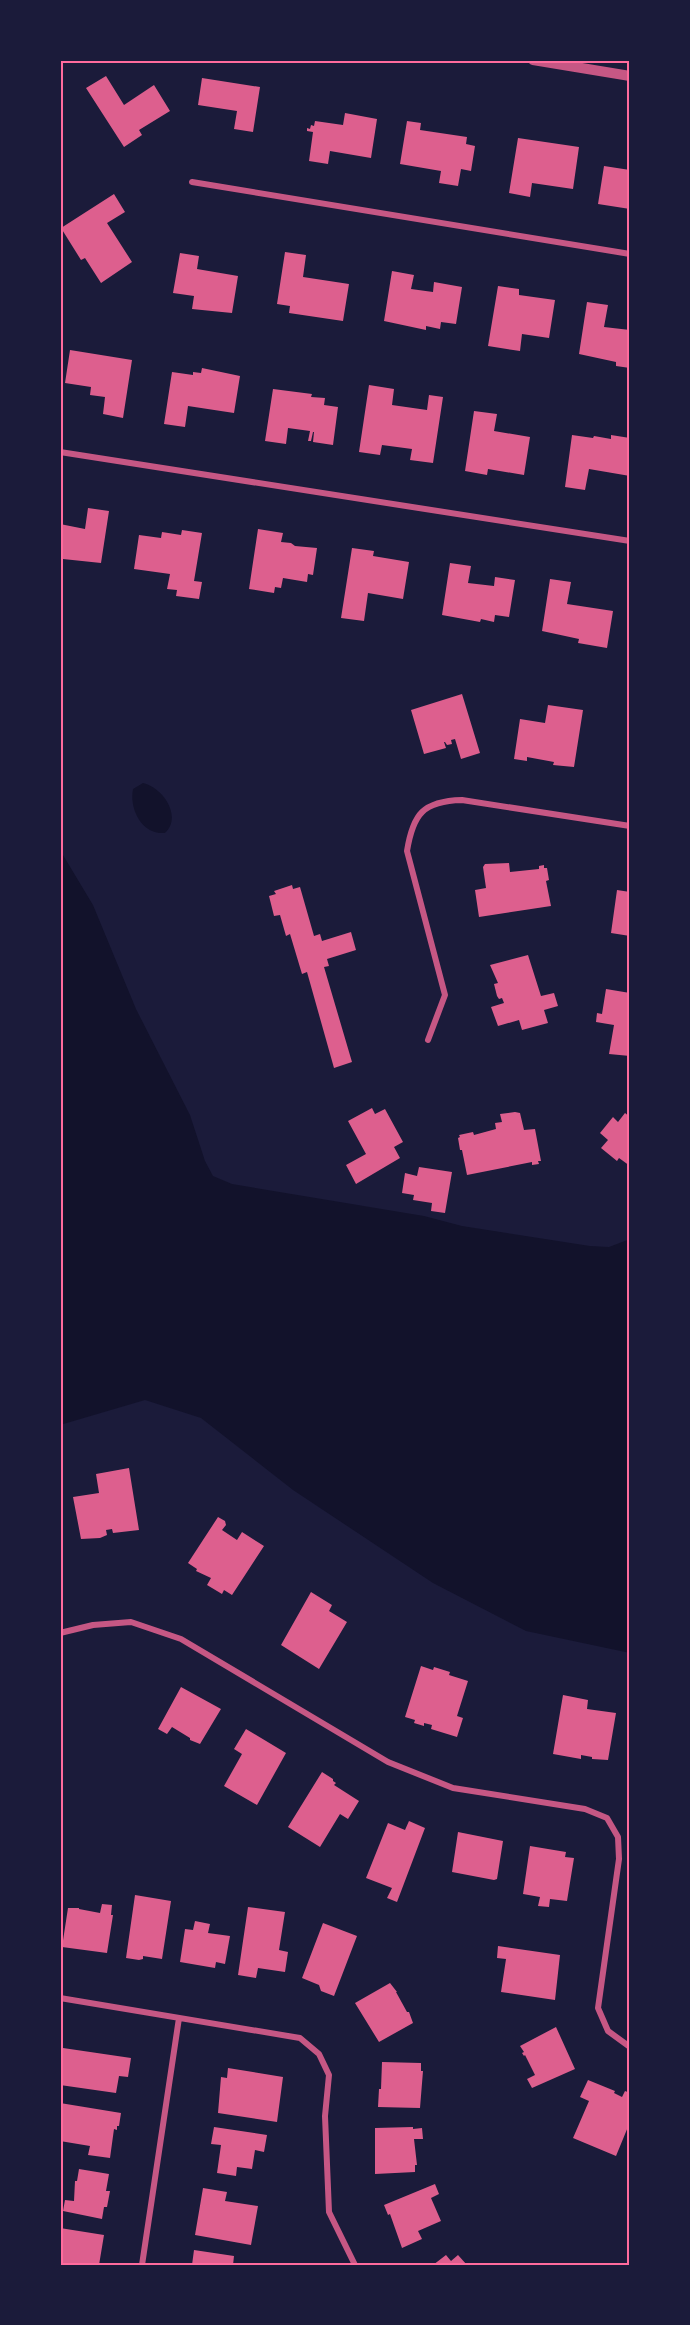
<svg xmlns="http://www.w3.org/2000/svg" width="690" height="2325" viewBox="0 0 690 2325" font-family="Rubik,sans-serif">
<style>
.water{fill:#12122b}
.building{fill:#dd5f8e}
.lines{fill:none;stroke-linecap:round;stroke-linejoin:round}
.minor{stroke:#c65784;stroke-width:6}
.tertiary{stroke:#c65784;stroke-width:10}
.neatline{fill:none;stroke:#ff6b9d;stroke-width:2}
</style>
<rect width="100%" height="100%" fill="#1b1b3a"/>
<path class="water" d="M143,783C162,787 183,816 165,833C142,835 129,809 133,789Z
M60,850L93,905L136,1009L190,1115L205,1161L213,1176L232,1184L424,1216L462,1226L590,1246L609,1247L630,1239V1653L526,1631L433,1583L293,1490L201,1418L145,1400L60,1425Z"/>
<path class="building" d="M106,76L124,105L154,85L170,111L139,130L142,135L124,147L86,88Z
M202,78L260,87L253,132L234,129L237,111L198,105Z
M345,113L377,119L371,158L330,151L328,164L309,161L313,132L307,131V128L310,129L311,125L314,126L315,121L343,125Z
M407,121L421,123L420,130L467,137L466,144L475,146L471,171L461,169L458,186L439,183L441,171L400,164Z
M518,138L579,147L573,189L532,183L530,197L509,193Z
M604,166L630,170V209L598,204Z
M114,194L125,212L107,223L132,262L101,283L85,258L81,260L61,228Z
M285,252L306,255L303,277L349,284L343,321L289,313L290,306L277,304Z
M180,253L199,256L197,269L238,276L232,313L192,309L194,296L173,293Z
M392,271L414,275L411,289L433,292L434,282L462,287L456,324L441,322L440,329L426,326V330L384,321Z
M498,286L519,289V295L555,300L549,338L522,334L520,351L488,346Z
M587,302L608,305L604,327L630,330V368L616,366V362L579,354Z
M70,350L132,360L123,418L103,414L105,397L90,395L91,387L65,383Z
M202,368L240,376L234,413L188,406L185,427L164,424L172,372L193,375V372L201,373Z
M369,385L394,389L392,405L427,410L429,395L443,397L433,463L410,460L412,449L382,445L380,455L359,452Z
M273,389L312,394L311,397L325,398L324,405L338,407L333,445L313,442L314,432H313L311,441H308L310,431L288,428L286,444L265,441Z
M474,411L497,414L494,431L530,437L524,475L488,469L487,475L465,471Z
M572,435L593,438L594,436L611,439V435L630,438V476L589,469L585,490L565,487Z
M88,508L109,511L101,563L63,559L60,567V524L85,529Z
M258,529L283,533L281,542L291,543L295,546L317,548L313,575L308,574L307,582L283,578L281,588L275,587L274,593L249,589Z
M182,530L202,533L194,581L202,582L199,599L176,596L177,590L167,589L170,574L134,569L139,535L161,538L162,532L181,535Z
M352,548L374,551L373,556L409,562L403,599L368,593L364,621L341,618Z
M450,563L471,566L468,583L494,586L495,577L515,580L509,617L495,615L494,622L481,619L480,622L442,615Z
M550,579L571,582L567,604L613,611L607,648L578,643L579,639L542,631Z
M462,694L480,753L461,759L455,739L451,740L452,744L447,745L445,742H444L446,748L424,754L411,710Z
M548,705L583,710L574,767L553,765L554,762L527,757V761L514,759L520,719L545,723Z
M509,863L510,872L539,869V866L544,865V868H547L549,880L546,881L551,906L479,917L475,890L486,888L483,867L485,864Z
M292,885L293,889L300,887L314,936L320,934L322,941L351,932L356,950L327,959L329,966L324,967L352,1062L334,1068L307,972L302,974L290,934L286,936L280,915L274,916L269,896L276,894L274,891Z
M617,890L630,892V936L611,933Z
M528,955L541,996L554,993L558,1006L544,1010L548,1023L522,1030L519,1020L498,1026L491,1007L504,1003L502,998L499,999L497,996L494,984L498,983L490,965Z
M606,989L630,993V1056L609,1054L614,1025L596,1022L597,1013L602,1014Z
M372,1108L375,1114L385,1109L403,1142L394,1147L400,1158L356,1184L346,1165L366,1154L348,1121Z
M515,1112L520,1113L524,1130L535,1129L541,1161H538L539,1164L532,1165V1162L467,1175L462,1150H460L458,1138L460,1137L459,1135L473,1132L474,1135L496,1129L495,1123L502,1122L500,1114Z
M625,1113L630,1117V1166L619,1158L617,1161L601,1148L608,1140L600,1133L613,1117L618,1122Z
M419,1167L452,1172L445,1213L431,1211L432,1203L413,1200L414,1195L402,1193L405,1173L417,1176Z
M129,1468L139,1530L113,1533L112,1529L106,1530L107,1535L100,1538L81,1539L73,1497L99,1493L96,1474Z
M218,1517L225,1521L226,1525L222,1530L237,1540L242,1532L264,1546L232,1595L224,1590L222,1594L207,1585L211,1578L196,1571L197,1569L188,1563Z
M311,1592L332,1605L329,1611L347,1622L319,1669L281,1645Z
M421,1666L433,1670L434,1667L450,1672L449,1675L468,1681L457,1716L463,1718L457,1737L431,1729L432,1725L424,1723V1726L414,1723L415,1720L405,1717Z
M181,1687L221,1709L200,1744L190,1740V1738L172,1727L167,1734L158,1729Z
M563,1695L588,1700L587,1709L616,1713L608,1760L592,1759V1757L581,1755V1759L553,1754Z
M246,1729L286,1753L257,1805L224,1786L242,1754L234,1749Z
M322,1772L333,1779V1781L336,1783L334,1785L359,1801L348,1819L340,1814L320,1847L288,1827Z
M409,1821L425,1828L397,1902L387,1898L392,1888L366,1878L388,1823L405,1830Z
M458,1832L503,1841L497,1879L494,1880L452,1872Z
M530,1846L566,1852L565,1857L574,1858L567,1901L550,1899L549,1907L538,1906L540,1897L523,1894Z
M135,1895L171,1901L162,1959L143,1956V1959L139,1960L126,1958Z
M102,1904L112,1905L111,1915H113L107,1953L62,1947L68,1908H79V1909L100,1913Z
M248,1907L285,1912L279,1950L288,1952L285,1972L258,1968L256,1978L238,1975Z
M195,1921L210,1924L208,1933L230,1936L225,1964L216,1962L215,1968L180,1962L185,1929L193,1930Z
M323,1923L357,1936L334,1996L321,1991L319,1985L302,1978Z
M498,1946L560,1955L555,2000L501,1992L506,1959L497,1958Z
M390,1983L397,1992H396L407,2012H409L413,2023L379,2042L355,2003Z
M556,2027L575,2069L532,2088L527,2079L535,2075L525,2055L524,2056L522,2053L524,2052L520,2046Z
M63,2048L131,2058L128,2077L119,2076L116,2093L60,2085Z
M382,2062L421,2063V2071H423L420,2108L378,2107L379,2089H381Z
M228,2068L283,2077L277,2122L218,2113L221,2077L227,2078Z
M588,2080L615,2091L614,2093L622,2097L625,2091L630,2093V2122L616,2156L573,2138L589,2101L580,2097Z
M60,2103L121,2113L119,2126H117V2130L114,2129L110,2158L88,2155L90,2146L60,2141Z
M214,2127L267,2135L264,2152L255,2150L252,2169L237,2167L236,2176L217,2173L221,2145L211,2144Z
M413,2127V2129L422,2128L423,2139H414L417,2165H415V2172L375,2174V2128Z
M79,2169L109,2174L106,2191H110L107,2207H104L102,2219L63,2211L65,2200L74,2201L75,2181H77Z
M435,2184L439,2194L431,2198L441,2221L418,2231L422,2239L402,2248L390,2214L388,2215L384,2205Z
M203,2188L227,2192L225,2201L258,2206L251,2245L195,2235Z
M60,2228L104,2235L99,2265H60Z
M194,2250L234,2256L233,2265H192Z
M446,2255L451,2261L458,2255L467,2265H433Z"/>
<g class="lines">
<path class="minor" d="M192,182L630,254
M60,452L630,541
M428,1040L445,995L407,851C413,814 423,801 462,800L630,826
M60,1633L93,1625L131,1622L181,1639L388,1762L453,1788L585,1809L607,1818L618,1837L619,1859L598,2008L608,2031L630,2047
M60,1998L300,2038L319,2054L329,2075L325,2116L329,2212L355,2265
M142,2265L179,2018"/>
<path class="tertiary" d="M533,60L630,76"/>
</g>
<rect width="690" height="2325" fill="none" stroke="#1b1b3a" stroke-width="123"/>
<rect x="62" y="62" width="566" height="2202" class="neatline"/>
</svg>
